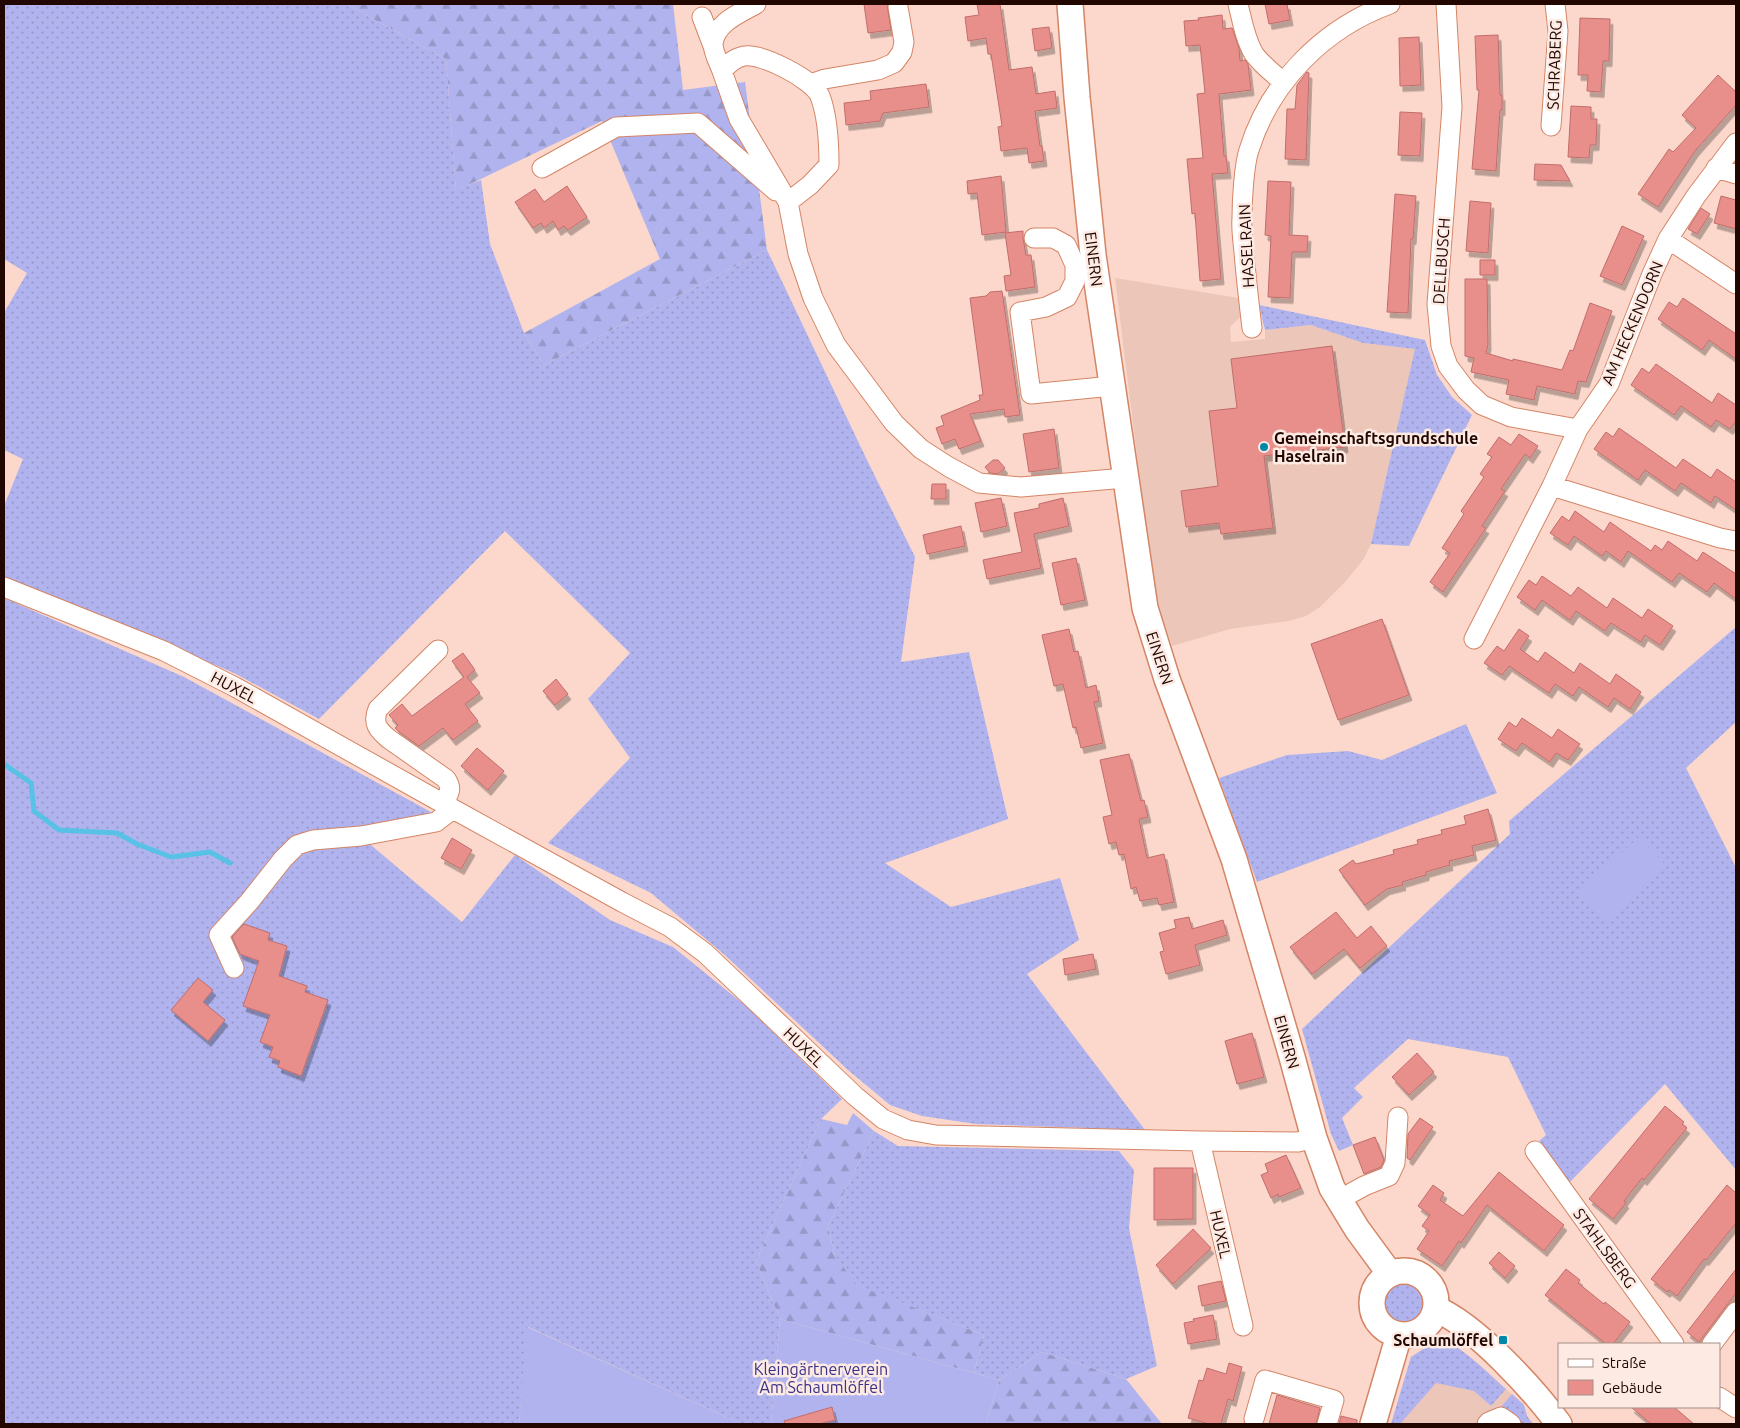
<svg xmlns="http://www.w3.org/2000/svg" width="1740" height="1428" viewBox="0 0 1740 1428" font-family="Ubuntu,sans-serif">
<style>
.built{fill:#ecc6b8}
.grass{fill:url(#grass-dots)}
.forest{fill:url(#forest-firs)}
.garden{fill:#b0b3ee}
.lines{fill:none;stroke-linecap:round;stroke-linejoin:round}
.stream{stroke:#57c2e5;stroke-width:5}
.building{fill:#e88f8c;stroke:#c16d6b;filter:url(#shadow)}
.minor-casing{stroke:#d48566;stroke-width:21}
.major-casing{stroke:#d48566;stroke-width:28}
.minor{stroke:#fff;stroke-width:19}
.major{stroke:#fff;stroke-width:25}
.poi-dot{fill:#0088a8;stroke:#fceae3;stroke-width:2}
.labels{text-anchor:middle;stroke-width:5;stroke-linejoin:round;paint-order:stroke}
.street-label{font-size:16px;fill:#220600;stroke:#fceae3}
.poi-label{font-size:16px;font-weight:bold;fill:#220600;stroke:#fceae3;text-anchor:start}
.park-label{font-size:16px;fill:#3a3188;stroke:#fceae3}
</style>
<defs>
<pattern id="grass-dots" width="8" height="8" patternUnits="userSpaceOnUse" patternTransform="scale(1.25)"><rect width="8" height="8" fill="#b0b3ee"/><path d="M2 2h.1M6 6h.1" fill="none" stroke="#9798ca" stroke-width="1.8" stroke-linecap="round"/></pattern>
<pattern id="forest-firs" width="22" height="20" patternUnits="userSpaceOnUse" patternTransform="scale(1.25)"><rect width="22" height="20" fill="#b0b3ee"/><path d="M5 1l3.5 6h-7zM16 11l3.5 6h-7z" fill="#9798ca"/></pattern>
<filter id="shadow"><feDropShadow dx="3" dy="5.5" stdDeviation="0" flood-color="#0004"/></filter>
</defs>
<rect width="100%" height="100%" fill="#fbd8cb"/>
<path class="built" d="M1115,278L1239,298L1241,316L1230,327L1231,342L1265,339V330L1311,325L1363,343L1416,349L1371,544L1363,560L1345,582L1320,607L1306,616L1289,621L1230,629L1172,646L1156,597L1149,553Z
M1437,1340L1447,1341L1464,1353L1506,1389L1524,1405L1527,1416L1533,1424H1391L1411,1357Z"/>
<path class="grass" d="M4,4H346L446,59L456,190L481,180L490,244L524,333L544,365L767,250L866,458L915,557L901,662L969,652L1008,819L885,863L951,907L1060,878L1079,940L1027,974L1145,1130L976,1124L922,1116L890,1105L848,1070L726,956L651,893L548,843L630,758L588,699L630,653L505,531L319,719L234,673L54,597L4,577V506L23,459L4,450V313L27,273L4,259Z
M1259,305L1425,340L1437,375L1452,397L1472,415L1409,546L1371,544L1415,349L1363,343L1311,325L1265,330Z
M4,598L184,677L451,823L365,840L462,922L515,855L610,920L673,947L746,1006L842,1099L821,1119L756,1261L780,1319L771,1424H742L528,1327L519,1424H4Z
M1736,627V722L1686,768L1736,868V1170L1665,1084L1569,1183L1539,1141L1546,1135L1508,1057L1408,1039L1354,1088L1363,1097L1342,1118L1353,1145L1339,1151L1331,1134L1302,1029L1510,834L1509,821Z
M1466,724L1497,793L1257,882L1219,778L1287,755L1348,751L1382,760Z
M874,1131L898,1146L1119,1151L1134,1170L1129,1228L1157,1366L1126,1379L1042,1352L999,1380L974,1373L984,1335L856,1285L835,1256L828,1226Z
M1382 1303a21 21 0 1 1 42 0a21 21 0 1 1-42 0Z
M1437,1340C1455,1338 1492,1377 1506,1389L1491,1406L1474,1391L1436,1383L1400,1424H1391L1411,1357Z
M1512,1394L1524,1405L1527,1416L1533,1424H1519L1501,1407Z"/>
<path class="forest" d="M346,4H673L683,90L745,82L767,250L544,365L524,333L660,259L602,121L456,191L446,59Z
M853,1113L874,1131L828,1226L835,1256L857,1285L984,1335L974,1373L780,1319L756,1261L821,1119L847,1125Z
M1042,1352L1126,1379L1162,1424H986L999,1380Z"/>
<path class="garden" d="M1639,837L1666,866L1606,922L1578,892Z
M780,1319L999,1380L986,1424H771Z
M527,1327L742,1424H519Z"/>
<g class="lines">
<path class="stream" d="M4,764L31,783L34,811L59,830L117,833L137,844L171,857L210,852L230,863"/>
</g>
<path class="building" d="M864,4H887L891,30L868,33Z
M977,4H1000L1009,70L1032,67L1036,94L1055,91L1057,108L1035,111L1040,146H1042L1044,161L1029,163L1027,148L1001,151L998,127L1002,126L991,54H988L986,38L968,41L965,17L979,15Z
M1265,4H1287L1290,20L1269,24Z
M1222,15L1223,29L1232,28L1239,48L1240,61L1245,60L1248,64L1251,90L1219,94L1224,156H1226L1228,173L1212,174L1221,279L1200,281L1195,213L1192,214L1187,159L1203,158L1197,94L1205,93L1200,45L1186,46L1184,21L1199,20L1198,18Z
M1580,18L1610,19L1609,61H1603L1601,92L1587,91L1588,75H1578Z
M1049,27L1052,48L1035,51L1032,29Z
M1498,35L1500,95H1502V110H1500L1496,171L1472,169L1479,90H1477L1475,36Z
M1419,37L1421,85L1400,86L1399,38Z
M1307,72L1309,73L1306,160L1285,159L1287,109H1295L1297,85Z
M1718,75L1736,92V105L1695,151L1658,207L1638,194L1669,149L1673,152L1696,128L1682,115Z
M926,84L929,107L883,113L880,121L846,125L844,103L871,100L870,91Z
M1571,106L1591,107V119H1597L1596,145H1590L1589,158L1568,157Z
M1400,112L1422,113L1420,156L1398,155Z
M1535,164L1561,165L1570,181L1534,180Z
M1001,176L1006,232L982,235L977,193L968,194L967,181Z
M1268,181L1291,182L1289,235L1308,236L1307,252H1292L1290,298L1268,297L1271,236L1265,235Z
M567,186L587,217L568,230L564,226L558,230L553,221L544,228L541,223L533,228L515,202L535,189L544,202Z
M1395,194L1416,196L1413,239H1411L1408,313L1387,312Z
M1721,196L1736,200V229L1714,223Z
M1470,201L1491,203L1488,253L1466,251Z
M1701,208L1710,214L1697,234L1688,229Z
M1622,226L1644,236L1622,285L1600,276Z
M1023,231V238L1026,255H1031L1035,287L1006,291L1004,276L1011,275L1005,233Z
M1480,260H1495V275H1480Z
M1465,279H1487L1488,345L1486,353L1513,361V359L1562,370L1570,350L1573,351L1590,303L1612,311L1586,382L1578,381L1575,394L1537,386L1534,400L1506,394L1509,380L1471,372L1474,358L1465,356Z
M1002,291L1020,415L1005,417L1004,409L970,414L981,441L959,449L955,439L942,444L936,428L944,425L941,416L980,400L979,395H983L970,298L986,296L990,292Z
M1683,298L1736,334V359L1709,340L1702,350L1658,319L1669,302L1677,307Z
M1332,346L1345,447L1264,456L1273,528L1221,534L1219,523L1186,527L1181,491L1218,486L1209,411L1237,408L1231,359Z
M1656,364L1712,403L1718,393L1736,405V421L1730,429L1716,420L1711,427L1681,406L1674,415L1631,385L1642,368L1649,373Z
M1619,428L1676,468L1683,459L1711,478L1717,469L1736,482V510L1715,496L1711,503L1681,483L1675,491L1645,470L1638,480L1594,449L1606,432L1613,437Z
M1054,429L1059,468L1029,472L1023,434Z
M1519,434L1538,446L1530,458L1525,454L1501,489L1505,491L1482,526L1486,528L1443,592L1430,582L1450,553L1442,548L1464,514L1461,511L1484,477L1480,474L1492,457L1487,454L1499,437L1511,445Z
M993,460H998L1005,468L998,474L990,473L985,467Z
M932,484H946V499H931Z
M1001,498L1007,526L981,532L975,503Z
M1063,498L1069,526L1034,534L1041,568L987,579L983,560L1022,552L1014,513L1039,508V504Z
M1575,511L1604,532L1610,522L1651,551L1655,545L1662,550L1668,541L1697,561L1703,552L1736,574V599L1714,583L1707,592L1679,573L1672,582L1628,551L1621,562L1606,551L1602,556L1574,536L1568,545L1550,533L1562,516L1569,521Z
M961,526L965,546L927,554L923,535Z
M1076,558L1085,600L1061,605L1052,563Z
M1542,576L1571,596L1578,587L1607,608L1613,598L1642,618L1648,609L1673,626L1660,645L1645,635L1641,642L1611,623L1605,631L1576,611L1570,620L1542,600L1535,610L1517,597L1529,580L1536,585Z
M1382,619L1409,695L1338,720L1311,644Z
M1069,629L1074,652L1078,651L1086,688L1096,685L1099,701L1094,702L1103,743L1081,748L1076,727L1073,728L1063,684L1054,686L1042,635Z
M1519,629L1529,636L1520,649L1538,662L1545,652L1574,673L1580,663L1610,684L1616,674L1641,692L1630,709L1614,698L1608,707L1579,687L1573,696L1555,684L1549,693L1509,666L1502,675L1484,663L1497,646L1504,651Z
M463,653L475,670L467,677L480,693L465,704L478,721L453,740L443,728L419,746L398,731L395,728L398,725L389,715L402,704L412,716L464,677L452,661Z
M556,679L568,694L555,705L543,691Z
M1522,718L1552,738L1558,729L1580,744L1568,760L1556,753L1550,762L1522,743L1516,751L1498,739L1509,722L1516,727Z
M477,748L504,771L488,790L461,766Z
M1129,754L1141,801L1144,800L1148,817L1139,819L1147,858L1164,854L1174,902L1159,905L1157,898L1140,901L1136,887L1131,889L1124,854L1119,855L1116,842L1109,844L1103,817L1112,815L1100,760Z
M1488,809L1496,840L1472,846L1474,855L1449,861L1450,865L1426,872V875L1402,882L1403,885L1387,889L1365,905L1339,870L1353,860L1356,864L1394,854L1393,850L1418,844L1417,840L1442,834L1441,830L1466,824L1464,816Z
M452,838L472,850L461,869L441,858Z
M1336,912L1357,938L1371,926L1387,946L1360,968L1344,949L1312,974L1290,947Z
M1189,917L1192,929L1223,920L1227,935L1195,945L1200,965L1166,974L1160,952L1164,951L1159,933L1176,928L1174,920Z
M244,924L270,933L268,940L287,946L279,976L307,986L305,992L328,1000L301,1076L278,1067L280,1061L269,1057L273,1047L260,1042L270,1015L243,1006L259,961L240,954L232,937Z
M1093,954L1096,969L1065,975L1063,959Z
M198,978L213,990L203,1002L225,1020L208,1041L171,1010Z
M1252,1033L1264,1077L1237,1084L1225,1041Z
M1417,1053L1434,1072L1409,1095L1392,1077Z
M1665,1106L1684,1122L1682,1124L1687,1128L1644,1180L1642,1178L1624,1201L1626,1203L1613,1219L1589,1199Z
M1420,1118L1433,1127L1410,1160L1407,1158L1408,1134Z
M1375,1137L1384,1160L1381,1167L1364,1174L1353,1145Z
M1286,1155L1301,1188L1279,1197L1278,1194L1271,1198L1261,1175L1268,1172L1265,1164Z
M1154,1168H1193V1219L1154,1220Z
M1499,1172L1564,1225L1544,1251L1487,1205L1461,1243L1459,1241L1442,1266L1417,1249L1429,1231L1422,1226L1430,1215L1418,1206L1433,1185L1444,1193L1440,1200L1463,1216Z
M1727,1185L1736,1193V1223L1706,1260L1704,1259L1677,1296L1669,1290L1667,1292L1651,1279Z
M1193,1229L1211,1248L1173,1284L1156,1265Z
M1499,1252L1515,1266L1505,1278L1489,1263Z
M1566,1269L1580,1280L1578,1283L1604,1304L1605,1302L1630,1322L1613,1344H1606L1545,1295Z
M1736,1269V1293L1699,1342L1687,1332Z
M1221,1281L1226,1301L1202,1306L1198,1286Z
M1213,1315L1217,1339L1188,1344L1184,1323L1194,1321L1193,1319Z
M1229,1363L1242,1367L1233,1401L1228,1399L1221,1424H1209L1188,1418L1199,1380L1203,1381L1207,1368L1226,1374Z
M1277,1395L1320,1408L1316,1424H1269Z
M832,1407L835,1420L819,1424H785L784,1421Z
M1631,1407H1674L1694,1424H1651Z
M1341,1416L1357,1420V1424H1339Z"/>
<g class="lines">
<defs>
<path id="minor" d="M1238,4C1242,20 1245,39 1254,54C1262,65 1273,73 1283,82
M1446,4L1452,107L1437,304L1441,346L1448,366L1466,390L1482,405L1511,417L1578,429
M702,17L713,46
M722,71C719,63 713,52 713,44C715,23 740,13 756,4
M811,84L825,79L878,70L894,63L902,52L904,42L898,7
M1551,126L1558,31L1555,4
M542,168L616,127L698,123L776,191
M1716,168L1736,174
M788,202L739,119L722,71C728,64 734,58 744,56C761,53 813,79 820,96C828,117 829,143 829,165L810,185L788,202L798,254L813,298L836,345L894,423L921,449L949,467L979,483L1021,487L1125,478
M1034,238H1053L1066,245L1075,265V281L1067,297L1046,307L1020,312L1031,394L1112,386
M1668,239L1736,284
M1252,328C1249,303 1246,278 1244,252C1243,241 1241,229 1242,218C1242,200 1244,165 1249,150C1270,82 1324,28 1390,4
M1552,486L1720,538L1736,541
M4,587L164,651L235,687L453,809L622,902L670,927L705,953L855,1096L883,1119L908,1130L936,1135L1200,1141L1298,1142L1314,1138
M1474,639L1552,486L1578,429L1609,384L1652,274L1668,239L1696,196L1736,143
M438,650L378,709C372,723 378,730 389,739L446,779C453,789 449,794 443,804
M234,968L219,935L249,902L283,859L297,845L313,840L361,836L436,822L453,809
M1200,1141L1243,1326
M1535,1151L1674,1344
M1339,1200L1364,1186L1389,1176L1395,1163L1398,1117
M1712,1344L1736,1312
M1719,1397L1736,1408
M1254,1419L1265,1380L1334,1400L1327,1424
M1487,1424L1489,1422L1501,1417L1511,1424"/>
<path id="major" d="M1070,4L1077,97L1093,255L1145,608L1167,679L1234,859L1292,1057L1314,1138L1332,1188L1357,1229L1390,1274
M1372 1303a32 32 0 1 1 64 0a32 32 0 1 1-64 0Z
M1436,1309C1476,1326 1533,1389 1559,1424
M1373,1424L1399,1335"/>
</defs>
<use href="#minor" class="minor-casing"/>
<use href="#major" class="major-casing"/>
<use href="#minor" class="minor"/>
<use href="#major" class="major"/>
</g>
<g class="poi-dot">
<circle cx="1264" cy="447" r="5"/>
<rect x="1498" y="1335" width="10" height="10" rx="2.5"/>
</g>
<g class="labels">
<g class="street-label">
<text transform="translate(1554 65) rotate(-88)" y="6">SCHRABERG</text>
<text transform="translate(1246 246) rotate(-93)" y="6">HASELRAIN</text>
<text transform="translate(1094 259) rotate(83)" y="6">EINERN</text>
<text transform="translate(1441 261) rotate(-86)" y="6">DELLBUSCH</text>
<text transform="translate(1632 323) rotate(-67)" y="6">AM HECKENDORN</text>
<text transform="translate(1160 658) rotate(72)" y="6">EINERN</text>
<text transform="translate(234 687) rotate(28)" y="6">HUXEL</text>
<text transform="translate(1287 1042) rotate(74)" y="6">EINERN</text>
<text transform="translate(804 1047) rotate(44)" y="6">HUXEL</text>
<text transform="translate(1221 1234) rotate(77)" y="6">HUXEL</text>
<text transform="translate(1605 1248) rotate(54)" y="6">STAHLSBERG</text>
</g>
<g class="poi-label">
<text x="1274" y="444">Gemeinschaftsgrundschule<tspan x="1274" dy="18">Haselrain</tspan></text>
<text x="1493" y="1346" text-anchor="end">Schaumlöffel</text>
</g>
<g class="park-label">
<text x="821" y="1375">Kleingärtnerverein<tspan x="821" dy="18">Am Schaumlöffel</tspan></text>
</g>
</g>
<rect width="1740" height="1428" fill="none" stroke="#220600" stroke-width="10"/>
<rect x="1558" y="1343" width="162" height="65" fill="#fceae3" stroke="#a58f88"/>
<rect x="1568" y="1359" width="25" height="8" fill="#ffffff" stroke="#a58f88"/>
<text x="1602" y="1368" font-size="15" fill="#220600">Straße</text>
<rect x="1568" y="1380" width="25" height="15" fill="#e88f8c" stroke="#a58f88"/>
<text x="1602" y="1393" font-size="15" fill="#220600">Gebäude</text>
</svg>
